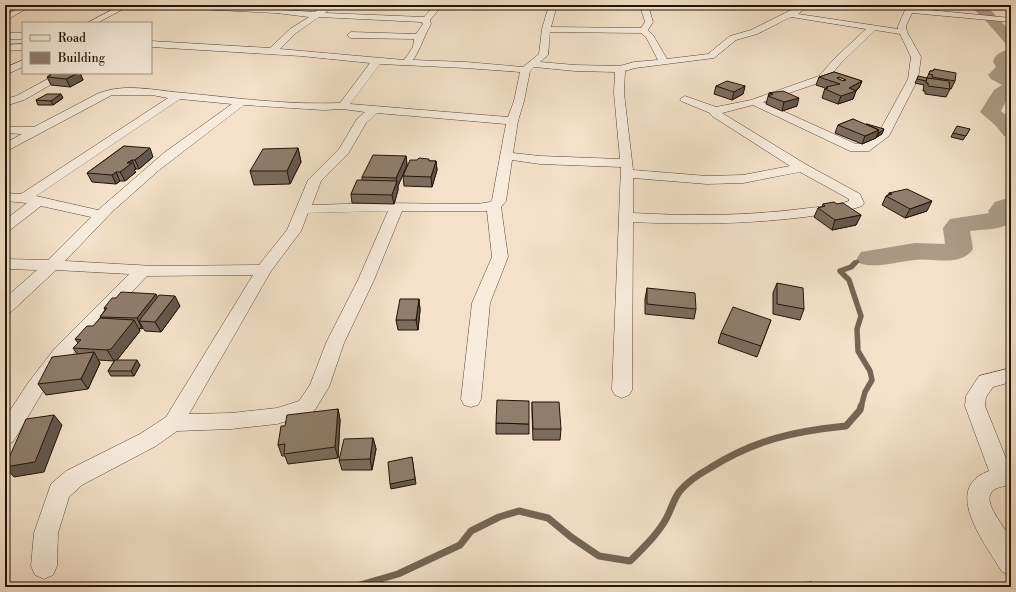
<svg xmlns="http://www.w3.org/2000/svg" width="1016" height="592" viewBox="0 0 1016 592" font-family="'Libre Bodoni',serif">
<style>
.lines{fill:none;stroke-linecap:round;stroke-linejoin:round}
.stream-far2{stroke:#756554;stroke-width:4}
.stream-far1{stroke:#756554;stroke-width:5.5}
.stream{stroke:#756554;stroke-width:7}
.river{fill:#ac9b87;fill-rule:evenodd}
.minor-casing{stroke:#574638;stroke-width:1}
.minor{fill:#f7ecdc;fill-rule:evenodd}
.wall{fill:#7b6c5d;stroke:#231307;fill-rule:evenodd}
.shaded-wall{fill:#64584c;stroke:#231307}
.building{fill:#8f7e6c;stroke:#231307;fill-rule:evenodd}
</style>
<rect width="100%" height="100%" fill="#f3e1c9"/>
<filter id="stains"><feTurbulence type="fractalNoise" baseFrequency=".005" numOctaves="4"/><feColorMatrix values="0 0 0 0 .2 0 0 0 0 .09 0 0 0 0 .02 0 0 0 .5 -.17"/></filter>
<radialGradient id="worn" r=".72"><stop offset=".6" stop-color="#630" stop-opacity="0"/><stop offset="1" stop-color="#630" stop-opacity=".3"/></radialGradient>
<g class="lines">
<path class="stream-far2" d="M854,264L858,261L871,258"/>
<path class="stream-far1" d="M855,263L851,267L840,271L849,280L861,316L857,329L858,351L870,371L872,380L865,392L861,407"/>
<path class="stream" d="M353,587L398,574L460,545L471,531L499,517L519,511L548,518L571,537L599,556L630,561C643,548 657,535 666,519C671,510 673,501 679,492C687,482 699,474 710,468C754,440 795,431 846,426L860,410L861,406"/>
<path class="river" d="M969,5H986L1011,32V46L1006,44L985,20Z
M1011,49V60L1009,62L1011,64V72L1008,74L1011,76V96L1008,97L1001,111L1011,119V138L1004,136L995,125L980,112L994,90L1002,85L991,79L988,75L996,67L993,62C995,53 1003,51 1011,49Z
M1011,197V221C1002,231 983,229 970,231L973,249C960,268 932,257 914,260C896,262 879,268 861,264L857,258L861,252L915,243L945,244L943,228L950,219L989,213L988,211L995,202Z"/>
<defs>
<path id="minor" d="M24,5H33L5,21V16Z
M121,5H131L97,23H87Z
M153,5H203L315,12L325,5H334L325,13L424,17L435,5H443L430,20L431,24C424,36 421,48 413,60L466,62L523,67L539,54L542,29L549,5H557L551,27L641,28L645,22L640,5H648L653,22L648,30L653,35L667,59L708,54L730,36L751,30L801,5H810L798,14L898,29V26L905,10L909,8L1011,18V22L912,13L906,26L907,32L921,57L918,79L889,136L869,151H850L753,105L722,113L807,165L860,194L864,203L862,206C843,213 824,214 805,217C748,224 691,225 633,222L632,390L629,395L622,398L615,395L612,390L621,167L540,164L512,160L506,201L501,207L508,257L490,303L481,399L478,405L471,407L464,405L461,399L472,303L492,257L487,211H402L374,280L344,343L329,387L313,413L277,424L231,429L177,431L156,446L82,485L69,497L58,533L57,566L53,575L44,579L35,575L31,566L34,533L51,484L66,471L140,434L166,417L253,275L147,276L69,358L42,393L13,442L5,445V418L28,383L55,348L129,274L56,270L11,312L5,314V298L37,270L5,269V259L48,260L91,217L41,206L10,230L5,231V220L27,203L5,201V193L21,194L168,98L152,95H112L5,152V143L22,134L5,133V127H34L97,94C125,82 156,91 185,93C236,98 288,105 340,103L370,63L301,56L151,47V41L270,48L290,29L309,17L276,13L157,7ZM319,17L422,22L423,24L416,34L351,32L347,35L351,38L414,39L413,47L404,60L280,49L296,33ZM791,17L866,29L834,59L819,76L751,100L716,107L685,96L680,99L681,101L710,113L712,116L790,166L743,175L707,176L633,170L624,93L625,71L635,68L714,58L736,40L757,34ZM875,30L900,34L911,57L908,79L878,134L862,144H856L763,102L827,80L841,63ZM550,32L641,33L646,37L658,60L634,62L620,66L575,65L540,62L548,55ZM380,64L466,68L520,72L514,101L508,117L350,104ZM534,67L575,71L615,72L614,93L620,159L540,156L513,153L518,121L524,101L530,71ZM180,99L232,104L165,152L98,210L36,196ZM244,105L323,110L343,109L365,112L357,119L339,149L308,180L287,230L259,265L154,266L65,261L113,211L158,171ZM377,113L506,124L492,200L490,202L477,204L376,203L312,205L321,181L348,154L366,123ZM800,172L849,199V201C834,206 817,207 801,209C745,216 689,216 633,213V178L707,184L743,183ZM388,211L358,280L326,343L310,385L299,401L277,408L231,413L189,414L271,271L301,231L308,213Z
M5,33H23V39H5Z
M23,44V50L5,51V45Z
M23,60V67L5,75V68Z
M59,73H71L24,100L5,106V99L16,96Z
M1011,368V382L993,387L986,397L985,406L1011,471L1010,484C1006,486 999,487 995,489C977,501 1009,529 1011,541C1013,552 1011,564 1011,575L1002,572C987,546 940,488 989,471L965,406L966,396L979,376Z"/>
</defs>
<use href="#minor" class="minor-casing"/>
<use href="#minor" class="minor"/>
</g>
<path class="wall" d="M1006,5H1011V8L1005,7Z
M1009,11H1011V19H1008V14Z
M934,69L955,81L951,89H950L946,97L925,94V91H923L924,85L915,83L917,79L927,78L930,71H933Z
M834,72L862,81L859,88L856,91L853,99L838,104L822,98L825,88L816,85L819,77ZM839,77L846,80L843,81L837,78Z
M53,73H80L83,80L70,87L51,85L47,77L50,75V74Z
M716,86H745L743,94L732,100L714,94Z
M769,93L797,106L782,111L766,104Z
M63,98L53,105H38L36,100Z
M853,119L882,134L877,137L876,138L862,144L835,133L838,125Z
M970,129L963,140L951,137L953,133Z
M124,146L153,157L139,169H136L134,170L136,172L125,181H120L116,184L92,182L87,173Z
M298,148L301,162L290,184L254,185L250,171Z
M406,156L407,165L398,186V190L394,204L352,203L351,194L362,180V177Z
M430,161H436L437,170L432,187L404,186L403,176Z
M889,193L927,211L905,218L882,205L886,196L888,195Z
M823,204H837L861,215L856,225L832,230L814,217L818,208L822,207Z
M777,283L804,309L800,320L773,314V293Z
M647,288L696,309L694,319L645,314V299Z
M158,297L180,306L161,332L145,331L143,328L142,329L139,328L140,331L117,360H116L140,365L134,376H111L108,371L115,360L114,361L98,360L100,363L88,389L46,395L38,384L77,354L73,348L78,343L75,339L93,326L101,318L100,317L105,310L104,308Z
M419,299L420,310L418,330H398L396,320Z
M771,320L757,357L718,343L721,333Z
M532,402L561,429L560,440H533L532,413Z
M338,409L340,420L338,458L288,464L285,456H282L278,445L285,426Z
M496,423L529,424V434H496Z
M373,438L376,449L372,470H342L339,460Z"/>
<path class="shaded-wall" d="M78,73H80L83,80L70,87L66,79Z
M862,81L859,88L855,91H856L853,99L838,104L841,96L849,88Z
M745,86L743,94L732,100L734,92Z
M61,94L63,98L53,105L51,101Z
M799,98L797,106L782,111L784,102Z
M884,129L882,134L877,137L879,133Z
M879,130L876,138L862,144L865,136Z
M150,148L153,157L139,169L135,160Z
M298,148L301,162L290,184L287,171Z
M406,156L407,165L398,186V190L394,204L392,195L397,182L396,178Z
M132,160L136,169L134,170L136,172L125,181L120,172L127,163Z
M436,161L437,170L432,187L431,177Z
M116,172L120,181L116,184L112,175Z
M932,201L927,211L905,218L910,209Z
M861,215L856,225L832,230L835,220Z
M156,294L161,304L139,321L143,328L142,329L137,318Z
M175,296L180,306L161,332L155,322Z
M419,299L420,310L418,330L416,320Z
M134,320L140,331L117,360L114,361L107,350Z
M94,352L100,363L88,389L81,379Z
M137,360L140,365L134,376L131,371Z
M338,409L340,420L338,458L335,447Z
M54,415L62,425L44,472L14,477L5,467Z
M373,438L376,449L372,470L370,459Z
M412,457L416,484L391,489L390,484Z"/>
<path class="building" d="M1009,11H1011V15H1010Z
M934,69L956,73L955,81L932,77L933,75L929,74L930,71H933Z
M834,72L862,81L849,88L856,91L841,96L825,89L828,88L826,87L840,84L819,77ZM839,77L846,80L843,81L837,78Z
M53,73H78L66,79L47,77L51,75L50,74Z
M918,76L927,78L926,81L917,79Z
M927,78L949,81L950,89L928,86V83H926Z
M727,81L745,86L734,92L716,86Z
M783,91L799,98L784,102L768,96L773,94L769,93Z
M47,94H61L51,101L36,100Z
M853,119L879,130L865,136L838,125Z
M866,124H867L884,129L879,133L878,132L879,130Z
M957,126L970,129L966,136L953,133Z
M124,146L150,148L135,160H132L127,163H132L120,172H116L112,175L87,173Z
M298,148L287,171H250L263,149Z
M373,155L406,156L396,178L362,177Z
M419,158L429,159V161H436L431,177L403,176L410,160H417Z
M357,180L397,181L392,195L351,194Z
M907,189L932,201L910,209L886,196L892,194L889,193Z
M834,202L837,204L843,203L861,215L835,220L818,208L825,206L823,204Z
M777,283L803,288L804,309L777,304Z
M647,288L695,293L696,309L647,304Z
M121,292L156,294L137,318L100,317L107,308H104L112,298H116Z
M159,295L175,296L155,322L139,321Z
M400,299H419L416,320H396Z
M733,307L771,320L761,346L721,333Z
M100,318L134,320L111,349L107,350L73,348L81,340L75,339L87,326H93Z
M94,352L81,379L38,384L52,357Z
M115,360H137L131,371H108Z
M497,400L529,401V424L496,423Z
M532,402H559L561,429H533Z
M338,409L335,447L284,454L285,444L278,445L281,426H285L287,415Z
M54,415L35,462L5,467L26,419Z
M373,438L370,459L339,460L344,439Z
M412,457L415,479L390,484L388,462Z
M812,582L814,587H785L784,584Z"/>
<rect width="1016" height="592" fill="none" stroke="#f3e1c9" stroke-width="20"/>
<rect x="6" y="6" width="1004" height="580" fill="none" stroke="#231307" stroke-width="2"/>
<rect x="10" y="10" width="996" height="572" fill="none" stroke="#231307"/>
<rect x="22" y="22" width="130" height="52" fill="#f7ecdc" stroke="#a29587"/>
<rect x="30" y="35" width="20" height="6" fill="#f7ecdc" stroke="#a29587"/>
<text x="58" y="42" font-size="12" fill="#231307">Road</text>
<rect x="30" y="52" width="20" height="12" fill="#8f7e6c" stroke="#a29587"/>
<text x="58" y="62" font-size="12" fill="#231307">Building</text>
<rect width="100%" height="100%" filter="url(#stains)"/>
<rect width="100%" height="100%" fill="url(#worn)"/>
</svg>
